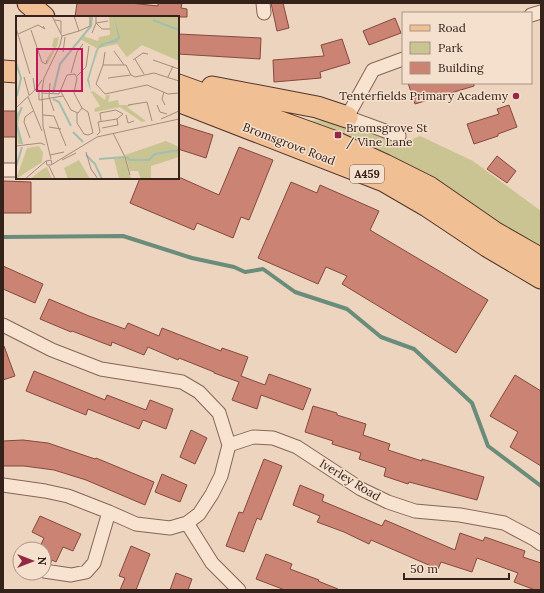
<svg xmlns="http://www.w3.org/2000/svg" width="544" height="593" viewBox="0 0 544 593" font-family="Lora,serif">
<style>
.green{fill:#cac492}
.lines{fill:none;stroke-linecap:round;stroke-linejoin:round}
.stream{stroke:#698c7b;stroke-width:4}
.building{fill:#cb8474;stroke:#84493d}
.minor-casing{stroke:#856557;stroke-width:15}
.primary-casing{stroke:#52352c;stroke-width:23}
.minor{stroke:#f8e3d0;stroke-width:13}
.primary{stroke:#f1bf94;stroke-width:21}
.poi-dot{fill:#932841;stroke:#f5e0cd;stroke-width:1.5}
.labels{text-anchor:middle;stroke-width:3;stroke-linejoin:round;paint-order:stroke}
.shield{fill:#f5e0cd;stroke:#6e5b50;stroke-width:1}
.shield-label{font-size:11px;font-weight:bold;fill:#34221b}
.poi-label{font-size:12px;fill:#34221b;stroke:#f5e0cd;text-anchor:end}
.street-label{font-size:12px;fill:#34221b;stroke:#f5e0cd}
.inset-river{fill:none;stroke:#a1beaf;stroke-width:2}
.inset-road{fill:none;stroke:#a38d7d;stroke-width:1}
.view{fill:#c2185b;fill-opacity:0.15;stroke:#c2185b;stroke-width:2}
.inset-edge{fill:none;stroke:#34221b;stroke-width:2}
</style>
<rect width="100%" height="100%" fill="#edd4be"/>
<path class="green" d="M297,120L329,121L364,130L401,144L420,136L473,161L541,211V252Z"/>
<g class="lines">
<path class="stream" d="M3,237L123,236L192,258L234,267L245,272L263,269L295,292L347,309L381,337L414,349L472,403L488,446L541,486"/>
</g>
<path class="building" d="M77,3H130L158,6V3H182L181,8L187,9V17H75Z
M271,3H283L289,28L277,31Z
M395,18L401,33L369,45L363,31Z
M178,34L261,38L260,59L178,54Z
M342,39L350,63L320,72L321,78L274,82L273,60L324,56L321,45Z
M408,83H474V86L415,104Z
M509,105L517,127L498,134V136L474,144L467,124L499,114L497,109Z
M3,111H17V137H3Z
M178,124L213,135L206,158L178,149Z
M239,147L273,160L249,220L241,217L233,238L197,223L194,230L130,203L140,178H181L219,195Z
M497,156L516,171L507,183L487,169Z
M3,181L31,182V213H3Z
M291,182L317,193L320,185L379,211L370,230L488,300L456,353L342,284L347,276L326,267L318,284L258,258Z
M3,266L43,284L35,303L3,289Z
M49,299L89,316L125,329L128,323L159,336L162,328L221,351L222,348L248,357L241,376L265,385L269,374L311,389L303,410L261,395L257,409L232,400L239,382L214,373V372L179,358L178,360L148,347L144,355L112,342L111,346L72,331L71,332L40,319Z
M4,346L15,376L3,380V347Z
M34,371L105,400L107,395L146,410L150,400L173,409L166,429L143,420L139,429L88,409L86,415L26,391Z
M515,375L541,391V466L510,447L518,432L490,416Z
M313,406L337,413V415L366,424L363,435L390,444L388,450L422,461V459L484,477L477,500L409,482L408,484L384,476L386,468L359,459L361,453L332,444L333,441L305,432Z
M191,430L207,438L195,464L180,457Z
M23,440L48,443L95,459L96,458L154,482L145,505L86,480L54,470L24,466H3V441Z
M264,459L282,466L261,520L257,518L244,552L226,546L239,512L243,513Z
M162,474L187,485L180,502L155,492Z
M300,485L324,495L322,501L382,526L385,520L455,550L460,533L483,541L485,537L525,551L523,557L541,563V590H535L514,582L518,573L477,558L472,572L441,562L438,569L371,540L369,544L344,532L317,522L320,516L293,505Z
M40,516L81,534L73,551L63,547L56,562L52,560L50,564L44,563V549H39L44,538L32,532Z
M131,546L150,554L136,590H120L125,578L119,576Z
M266,554L292,564L290,569L319,580L318,581L338,589V590H285L256,579Z
M176,573L192,579L188,590H170Z"/>
<g class="lines">
<defs>
<path id="minor" d="M263,3L264,13
M531,15L541,12
M399,136L347,117L373,70L403,59
M3,170H17
M3,325L52,350L101,369L182,382L199,392L219,413L229,445L221,476L212,494L199,514L187,523L170,528L136,524L109,512L68,496L45,491L3,485
M229,445L253,437L273,438L297,447L361,489L388,502L415,511L460,515L504,523L534,539L541,544
M187,523L212,563L239,590
M44,571L71,575L86,572L94,563L109,512"/>
<path id="primary" d="M28,3L44,17
M3,71L17,72
M178,85L333,141L385,165L429,187L494,232L541,259
M212,87L317,107L347,117
M178,101L384,181L427,206L487,246L541,278"/>
</defs>
<use href="#minor" class="minor-casing"/>
<use href="#primary" class="primary-casing"/>
<use href="#minor" class="minor"/>
<use href="#primary" class="primary"/>
</g>
<g class="poi-dot">
<circle cx="516" cy="96" r="4"/>
<rect x="334" y="131" width="8" height="8" rx="2"/>
</g>
<g class="labels">
<rect class="shield" x="350" y="165" width="34" height="18" rx="3"/>
<g class="shield-label">
<text x="367" y="178">A459</text>
</g>
<g class="poi-label">
<text x="508" y="100">Tenterfields Primary Academy</text>
<text x="346" y="132" text-anchor="start">Bromsgrove St<tspan x="346" dy="14">/ Vine Lane</tspan></text>
</g>
<g class="street-label">
<text transform="translate(289 144) rotate(21)" y="4">Bromsgrove Road</text>
<text transform="translate(350 480) rotate(31)" y="4">Iverley Road</text>
</g>
</g>
<g transform="translate(16 16)">
<rect width="163" height="163" fill="#edd4be"/>
<path d="M93,0H163V45L126,29L111,41L101,28L83,32L79,46L82,33L64,23L67,20L82,25L83,21L94,19ZM43,21L41,30L31,49V42L38,32L36,30L38,22ZM77,75L89,84L90,79H94L92,86L102,84L103,89H117L111,91L130,105L126,106L104,91L79,96L78,93L84,90L75,76ZM4,96L2,110L7,128H2L0,97ZM150,125L163,131V141L135,150V163H125L122,155H114L109,139ZM23,130L27,137L26,146L0,163L11,132ZM109,141L111,148L115,163H103L98,143ZM63,144L74,163H52L48,152ZM31,151L36,163H14L27,153Z" fill="#cac492"/>
<path d="M98,0L104,22L101,26L90,28L82,33L73,63L75,76L71,64L80,34L85,28L102,22Z" fill="#a1beaf"/>
<path class="inset-river" d="M137,4L163,14M0,47L5,62L1,80M37,77L44,48L75,10L76,0M37,83L43,86L55,110M0,105L6,91M0,106L6,128M57,116L67,126M70,139L79,148L86,163M110,141L114,144H133L139,138L163,134M83,143L108,141M0,151L6,131"/>
<path class="inset-road" d="M80,0V7L86,13H94M38,4L45,5V17M0,12L14,58M15,14L26,46L30,48L31,44M63,15L74,10V0M76,17L80,7L92,5M2,18L22,9L29,13L27,10M46,20L63,15L58,0M98,35L108,49M47,36L49,21M119,43L128,58M117,44L127,37L132,38M137,44L163,53M87,49L89,36M55,57L61,36L67,28M115,59L110,49H87L80,68L89,78L131,69L152,78L163,77M61,60L70,51L73,30M8,61L13,79M152,61L157,50M17,62L19,74L23,76V84L47,80M92,62L115,59L119,61L138,57L163,65M34,67L33,81L38,95M45,76L55,94L62,97L66,92M148,76L146,83L149,89M26,77L43,78M43,78L51,59L59,58L61,62L58,77L66,92M12,81L26,115M112,89L131,86L136,105M141,89L144,96L151,98M0,92L20,73L26,64M61,97V107L68,118L72,119L77,117L72,96L66,92M27,99L38,100L50,130M110,99L112,107L118,105M145,103L163,95M85,105L84,97L100,94L107,98L101,103M33,111L45,113M97,117L109,141L114,159M81,119L84,116L82,106L101,103L102,109L86,112M14,122L8,106L9,101L17,95M0,130L25,127L29,129M70,136L75,153L82,163M34,139L48,136M35,143L27,110L26,74L28,62L44,29L46,20L36,0M46,144L60,137M36,148L35,144L30,145L31,149H35L81,121L163,103M33,150L39,163M9,163L30,145"/>
<path class="view" d="M21,33H66V75H21Z"/>
<rect width="163" height="163" class="inset-edge"/>
</g>
<rect width="544" height="593" fill="none" stroke="#34221b" stroke-width="8"/>
<rect x="402" y="12" width="130" height="72" fill="#f5e0cd" stroke="#a89486"/>
<rect x="410" y="25" width="20" height="6" fill="#f1bf94" stroke="#a89486"/>
<text x="438" y="32" font-size="12" fill="#34221b">Road</text>
<rect x="410" y="42" width="20" height="12" fill="#cac492" stroke="#a89486"/>
<text x="438" y="52" font-size="12" fill="#34221b">Park</text>
<rect x="410" y="62" width="20" height="12" fill="#cb8474" stroke="#a89486"/>
<text x="438" y="72" font-size="12" fill="#34221b">Building</text>
<g transform="translate(32 561) rotate(90)"><circle r="19" fill="#f5e0cd" stroke="#a89486"/>
<path d="M0-3L7 15L0 10L-7 15Z" fill="#932841"/>
<text y="-6" font-size="11" font-weight="bold" text-anchor="middle" fill="#34221b">N</text>
</g>
<path d="M404 573v6h105v-6" fill="none" stroke="#34221b" stroke-width="2"/>
<text x="410" y="573" font-size="12" fill="#34221b" stroke="#f5e0cd" stroke-width="3" paint-order="stroke">50 m</text>
</svg>
